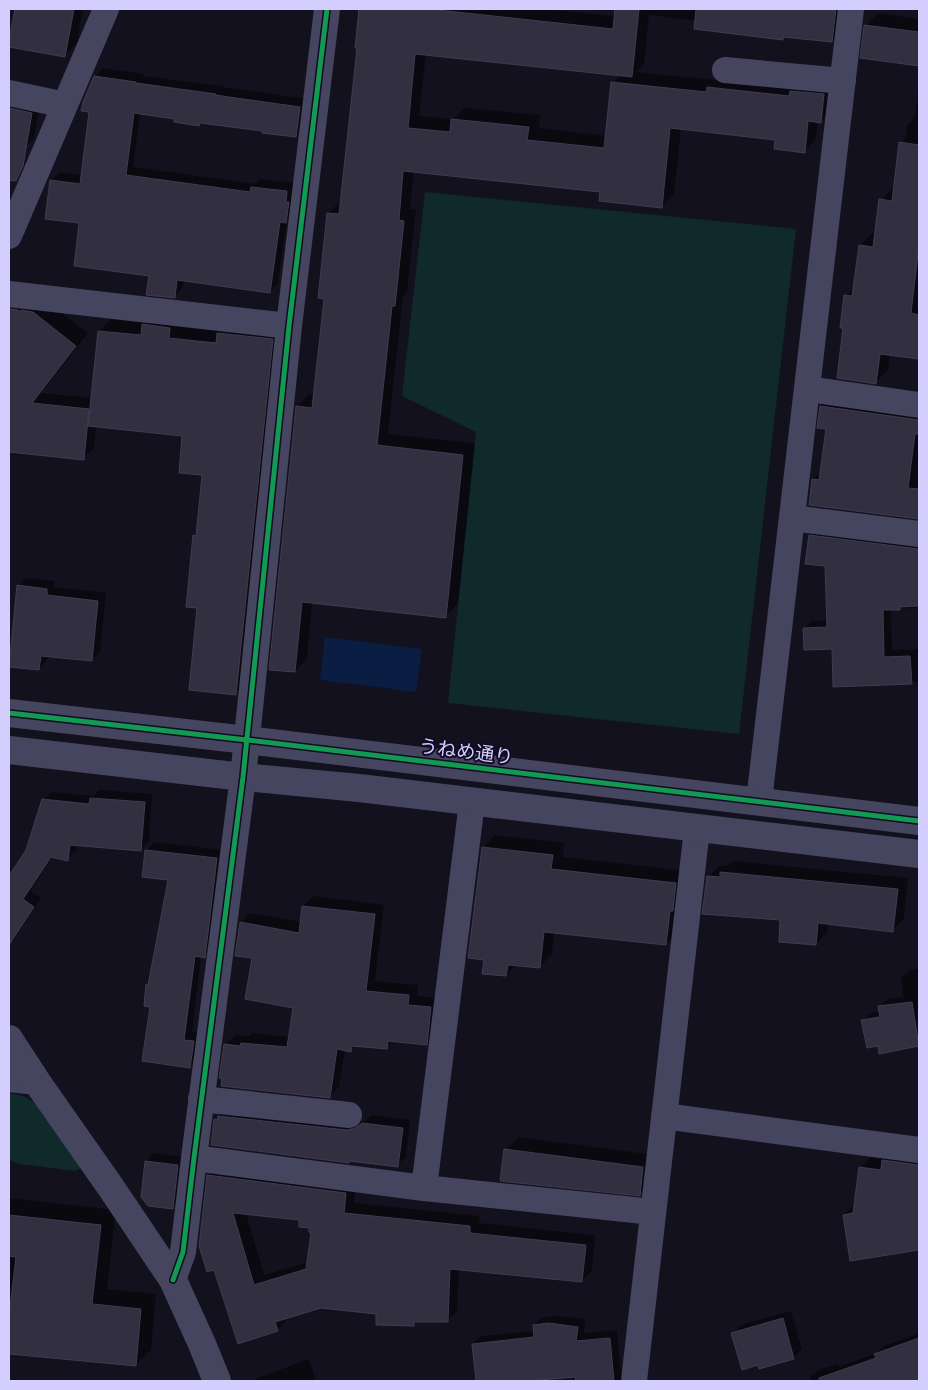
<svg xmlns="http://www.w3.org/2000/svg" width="928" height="1390" viewBox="0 0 928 1390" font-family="Cabin,'Noto Sans JP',sans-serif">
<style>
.green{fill:#10292a}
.water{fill:#091e42}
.shadow{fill:#0007;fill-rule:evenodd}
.building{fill:#322f40;stroke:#403b52;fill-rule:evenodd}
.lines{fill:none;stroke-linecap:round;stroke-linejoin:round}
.minor{stroke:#46455f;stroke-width:26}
.tertiary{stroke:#46455f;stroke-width:28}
.cycleway-casing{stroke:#100c23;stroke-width:8}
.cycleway{stroke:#139951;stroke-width:5}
.labels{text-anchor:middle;stroke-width:4;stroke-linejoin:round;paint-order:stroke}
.street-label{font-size:19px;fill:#d4ceff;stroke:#100c23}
</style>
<rect width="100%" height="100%" fill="#14111e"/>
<path class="green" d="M425,192L796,229L739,734L448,703L476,432L402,396Z
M9,1093L23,1096L34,1102L81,1168L75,1171L20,1164L9,1160Z"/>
<path class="water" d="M325,637L422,649L416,692L320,680Z"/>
<path class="shadow" d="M16,9H83L77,43L64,56L9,46Z
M361,9H544L615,16L616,9H846L844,29L832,41L786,36L782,39L696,21L649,15L644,64L636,72L715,80L720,75L835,82L833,109L820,122L818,121L816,139L804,152L776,139L681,128L674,194L661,207L601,191L414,171L410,209H416L407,293L403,296L388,434L475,443L458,604L445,616L312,602L307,659L295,671L297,407L309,394L315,395L325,298L328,213L341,201L358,47L356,46ZM426,54L621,75L613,83L607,136L539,128L540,115L465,108L453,119L419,116Z
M878,13L919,19V65L862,57L865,26Z
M103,68L144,74L143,76L223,86V87L308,99L304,128L296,136L264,130L201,122L199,125L175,118L140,113L133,167L256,184L260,179L295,183L294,213L287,220L278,283L270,292L184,280L182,288L174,297L150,275L81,222L51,180L60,172L82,175L95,77Z
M919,85V358L890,354L888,370L876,382L844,327L846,296L855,287L860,246L872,233L876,234L881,200L893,188H895L901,143L905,138L907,126L915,117Z
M9,97L40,105L34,138L26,147L9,144Z
M26,298L45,300L88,333L46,387L40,393L92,398L99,331L111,319L146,323L284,327L248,681L236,693L199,607L194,536L198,532L204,474L184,435L96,426L94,448L83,458L9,451V390L24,391L9,380V316Z
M833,394L919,407V518L810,504L813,479L822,471L827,428L821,406Z
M818,528L919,540V608L891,609L892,650L919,649V682L835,686L833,648L804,629L812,621L828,620L826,565L810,536Z
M26,578L55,581L54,587L106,593L100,652L92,660L48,655L47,660L39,669L18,586Z
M99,790L152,794L149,841L141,849L77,844L76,851L67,859L53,856L30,891L41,898L14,940L9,945V878L27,851L43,800L51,792L94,796Z
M495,835L564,843L563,857L687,871L678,932L666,944L554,931L552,955L539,967L517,964L506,975L485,959L483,848Z
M154,842L225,850L212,948L204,956H201L192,1032L201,1033L198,1058L190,1066L151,1006L148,985L149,983L170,879L146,851Z
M733,861L908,878L904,919L892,930L828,923L827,933L816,944L782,919L708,877L719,866H728Z
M313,896L384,905L375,981L418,985L417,996L440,998L436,1034L426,1043L393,1041L386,1048L356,1045L351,1050L345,1049L339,1087L330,1097L224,1078L225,1045L235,1035L249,1036L252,1033L290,1037L295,1007L254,957L241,922L250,913L302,922L304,906Z
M919,969V1045L880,1052L879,1045L863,1021L870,1013L880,1011V1007L887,999L903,997L901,978L909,970Z
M227,1108L356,1122L365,1121L371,1115L410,1120L406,1157L397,1165L350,1160L348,1162L215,1120Z
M518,1137L655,1155L652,1182L639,1194L506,1150Z
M154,1153L186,1157L181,1199L173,1207L146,1161Z
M919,1153V1249L851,1260L844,1215L855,1204L860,1168L871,1157L885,1159Z
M218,1165L356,1183L354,1203L480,1216L479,1223L595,1235L592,1271L582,1281L459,1269L457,1311L447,1321L417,1320L413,1325L378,1313L321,1307L287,1318V1320L277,1330L239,1342L208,1175ZM246,1213L301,1219L310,1227L312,1232L309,1262L264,1275Z
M9,1198L116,1210L107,1289L156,1294L151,1350L135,1365L9,1353Z
M791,1311L802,1349L794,1358L760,1368L758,1363L733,1334L741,1325Z
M557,1316L585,1319L584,1333L617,1330L622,1381H577V1376L514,1381H477L473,1344L481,1336L534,1331V1325L542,1317Z
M919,1333V1381H812L810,1377L818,1370L837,1364L838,1367L877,1353L884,1346Z
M309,1359L316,1381H254L257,1378Z"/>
<path class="building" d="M15,9H74L65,57L9,47V40Z
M359,9H438V10L613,29L615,9H639L632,77L415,54L408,128L450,132L451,119L529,127L527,140L604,148L611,82L706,92L707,87L789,96L790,91L824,94L821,123L808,121L805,153L774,149L775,140L670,128L662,208L599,201L600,192L403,171L399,220L404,221L395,306H392L377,445L463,455L446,618L302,602L295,672L269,670L296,406L312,408L324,299L318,298L327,213L339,214L357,48H355Z
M696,9H836L832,42L783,37V40L694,29Z
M864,25L919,32V66L860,58Z
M94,76L136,82V83L216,94L215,95L300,107L296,137L262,133V131L200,123L199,126L174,122V119L134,113L126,175L250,192L251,187L287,191L286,202H289L286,223L280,222L270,293L177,280L175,298L146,295L149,276L74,266L79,223L45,219L50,180L80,184L89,112L81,111L83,102Z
M9,108L32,113L23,166L16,181L9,180Z
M899,142L919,145V245L911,313L919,315V359L880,354L876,384L837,378L843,328H840L844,295L852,296L859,245L873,247L879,199L892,201Z
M9,309L18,310L20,312L21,310L33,312L76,346L32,403L89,409L84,460L9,452Z
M142,324L170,328L169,338L216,343L217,333L273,339L236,695L189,690L197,608L186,607L193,535L196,536L202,475L179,473L182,436L88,426L98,331L141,335Z
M820,406L919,420V434H915L908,488L919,489V519L809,505L812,479L819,480L826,429L817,428Z
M809,535L919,549V606L900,607V610H883L884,657L910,656L912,684L833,687L832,649L804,650L803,628L827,627L825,566L805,564Z
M17,585L47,589V595L98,601L92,661L41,656L39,670L9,667Z
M90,798L145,802L141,851L70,845L68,861L51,857L23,899L34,907L9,945V876L26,850L42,799L89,804Z
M482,847L553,855L551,869L676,883L673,911H670L666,945L544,932L540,968L508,965L506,976L482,974L484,960L468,958Z
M145,850L217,858L205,958L195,956L184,1040L194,1041L190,1068L142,1061L150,1007L144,1006L146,984L148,985L168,880L142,877Z
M720,872L898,889L893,932L818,923L816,945L779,942L780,920L702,914L707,876L720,877Z
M302,906L375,914L366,991L409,995L408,1005L431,1007L427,1045L388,1041L387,1049L352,1046L351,1052L337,1049L330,1098L221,1086L222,1079L219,1078L224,1044L240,1046L241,1043L287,1047L293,1008L245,999L252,958L235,956L240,922L299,933Z
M912,1002L919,1046L879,1054L878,1046L867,1048L861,1020L880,1017L878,1006Z
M218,1116L347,1130L355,1128L362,1123L403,1128L398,1167L349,1161V1163L211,1145L214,1119L217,1120Z
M504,1149L643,1167L640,1196L500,1181Z
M882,1160L919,1165V1250L850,1261L843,1215L853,1213L859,1167L881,1170Z
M145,1161L178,1165L173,1209L148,1206L141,1197Z
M207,1175L346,1193L344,1213L470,1226V1233L586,1245L582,1282L450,1269L448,1322H414V1326L376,1325V1314L321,1308L275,1322L278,1331L238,1344L214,1270L207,1272L199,1246ZM233,1213L299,1220V1227L309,1228V1232L311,1233L306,1269L254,1285Z
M9,1215L101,1225L92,1304L141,1309L136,1366L9,1354V1316L16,1257L9,1256Z
M783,1318L794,1359L759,1369L758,1365L742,1370L731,1333Z
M549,1323L578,1327L576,1341L610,1338L614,1381H576L575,1377L528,1381H476L472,1344L534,1337L533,1325Z
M919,1338V1381H819V1378L876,1358L874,1354Z"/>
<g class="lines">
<path class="minor" d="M725,70L843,81
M9,93L65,105
M9,236L106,9
M9,294L289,326
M808,389L919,405
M792,518L919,534
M759,801L851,9
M9,1079L37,1082
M201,1099L349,1115
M664,1116L919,1150
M194,1158L424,1188L653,1212
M424,1188L472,802
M173,1280L183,1252L194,1158L243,777L289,326L327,9
M634,1381L697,829"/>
<path class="tertiary" d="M9,713L247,740L919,821
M9,750L243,777L359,788L919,854
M9,1039L37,1082L112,1189L173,1280L202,1344L217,1381"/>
<defs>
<path id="cycleway" d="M9,713L247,740L919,821
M173,1280L183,1252L194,1158L243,777L289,326L327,9"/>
</defs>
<use href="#cycleway" class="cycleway-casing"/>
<use href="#cycleway" class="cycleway"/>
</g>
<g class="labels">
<g class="street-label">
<text transform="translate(466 751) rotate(7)" y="7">うねめ通り</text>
</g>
</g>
<rect width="928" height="1390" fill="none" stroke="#d4ceff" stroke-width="20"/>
</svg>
